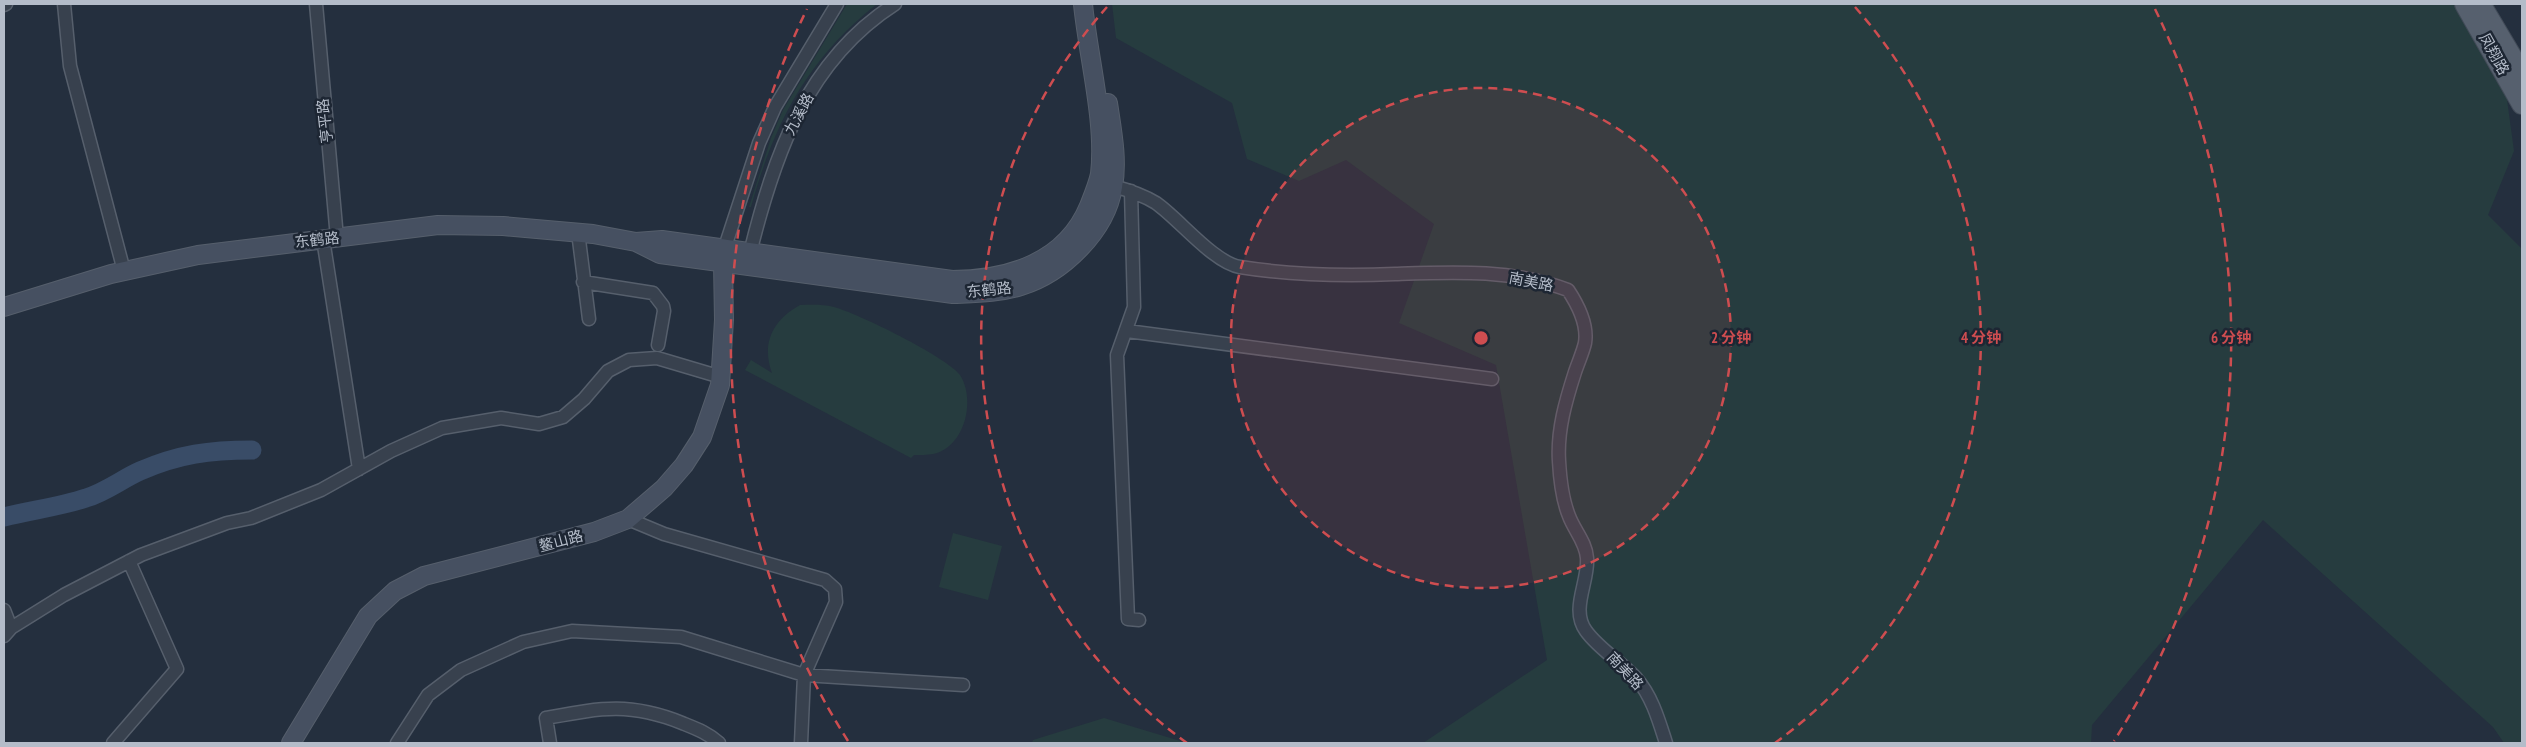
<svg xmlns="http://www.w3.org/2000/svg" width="2526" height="747" viewBox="0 0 2526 747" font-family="'PT Sans Narrow','Noto Sans SC',sans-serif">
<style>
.green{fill:#263c3f}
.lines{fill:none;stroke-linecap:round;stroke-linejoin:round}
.river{stroke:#394c67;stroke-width:19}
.street-casing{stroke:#565f6c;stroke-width:15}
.secondary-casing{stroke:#565f6c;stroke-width:20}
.primary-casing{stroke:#414a57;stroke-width:22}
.street{stroke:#38414e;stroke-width:12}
.secondary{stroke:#465061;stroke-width:18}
.primary{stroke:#56606e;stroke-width:20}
.ring{fill:none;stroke:#ce4d50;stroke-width:2.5;stroke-dasharray:9 6}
.labels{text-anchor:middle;stroke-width:5;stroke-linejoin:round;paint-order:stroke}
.street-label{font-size:15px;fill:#b4bcc9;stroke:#1d2633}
.centre{fill:#ce4d50;stroke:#1d2633;stroke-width:2.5}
.ring-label{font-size:15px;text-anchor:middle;font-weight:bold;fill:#ce4d50;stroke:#1d2633;stroke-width:5;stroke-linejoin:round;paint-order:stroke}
</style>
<rect width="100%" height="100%" fill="#242f3e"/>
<path class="green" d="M847,4H877C808,58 774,123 751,207H749L771,138L783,110Z
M1112,4H2494L2514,151L2488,215L2522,249V743H2504L2493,727L2263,520L2092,725L2091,743H1423L1547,660L1496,365L1399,323L1434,224L1346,160L1299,181L1247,159L1232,103L1116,38Z
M800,305C811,305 822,304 834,307C857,313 947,357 960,375C976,400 965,447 933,454C927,455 920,455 914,455L911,458L745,370L751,360L772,373C761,343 773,320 800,305Z
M953,533L1002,546L988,600L939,587Z
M1104,718L1187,743H1032L1033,740Z"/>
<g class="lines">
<path class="river" d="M4,517C31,510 59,507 86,498C106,492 122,479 140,471C179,454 210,450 252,450"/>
<defs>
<path id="street" d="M64,4L70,66L124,271
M316,4L337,238
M4,5L6,4
M1113,186C1128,190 1143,195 1156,203C1179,219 1214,263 1240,267C1290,275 1344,276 1395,274C1453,272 1513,269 1568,290C1578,305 1588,325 1585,343C1583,352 1578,363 1575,372C1566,400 1557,430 1559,461C1560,479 1562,499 1569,516C1574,530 1586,542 1587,558C1589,582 1570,609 1586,631C1599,649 1621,662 1636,678C1652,696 1659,721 1666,743
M1131,191L1134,307L1117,355L1128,619L1139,620
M578,232L589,319
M323,239L359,469
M724,250L759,143L775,107L837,4
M750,253C774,156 806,61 895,4
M583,282L653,293L663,306L664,311L658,345
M1127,331L1492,379
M628,519L664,534L825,580L835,589L836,602L804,675L801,743
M4,610L11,628L4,636
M11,628L64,595L141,555L227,523L251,518L321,490L391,451L442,428L501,418L539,424L563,417L584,399L608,371L629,360L657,358L721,377
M113,743L177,669L129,561
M397,743L428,695L461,670L523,642L572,631L681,637L804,675L963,685
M550,743L546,718C601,708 629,702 682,723C697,729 708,733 719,743"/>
<path id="secondary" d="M636,242L660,254L953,294C976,293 999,293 1021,286C1063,273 1106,231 1113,187C1118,160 1112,130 1108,103
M4,307L111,274L198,255L438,225L503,226L593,234L636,242L662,240L952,280C1009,280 1066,262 1089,206C1093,196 1098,184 1100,174C1106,122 1088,56 1083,4
M291,743L368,616L395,591L424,576L594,532L628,519L664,488L684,465L702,437L720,385L724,320L723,263"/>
<path id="primary" d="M2465,4L2522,104
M2482,7L2522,74"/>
</defs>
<use href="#street" class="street-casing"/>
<use href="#secondary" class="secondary-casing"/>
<use href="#primary" class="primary-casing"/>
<use href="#street" class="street"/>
<use href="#secondary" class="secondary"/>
<use href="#primary" class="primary"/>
</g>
<circle cx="1481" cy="338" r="250" fill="#ce4d50" fill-opacity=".12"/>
<g class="ring">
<circle cx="1481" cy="338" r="250"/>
<path d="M1187 743A500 500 0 0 1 1107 7M1855 7A500 500 0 0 1 1775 743"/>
<path d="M848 741A750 750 0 0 1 807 9M2155 9A750 750 0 0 1 2114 741"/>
</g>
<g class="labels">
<g class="street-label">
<text transform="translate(2494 54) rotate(61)" y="5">凤翔路</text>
<text transform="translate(799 114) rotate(-62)" y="5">九溪路</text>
<text transform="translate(325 121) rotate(-96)" y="5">亨平路</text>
<text transform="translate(317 240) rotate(-6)" y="5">东鹤路</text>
<text transform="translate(1531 282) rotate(11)" y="5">南美路</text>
<text transform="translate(989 290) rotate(-6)" y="5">东鹤路</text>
<text transform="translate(561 541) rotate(-15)" y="5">鳌山路</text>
<text transform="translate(1625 671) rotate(47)" y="5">南美路</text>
</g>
</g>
<circle cx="1481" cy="338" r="8" class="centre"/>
<g class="ring-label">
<text x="1731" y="343">2 分钟</text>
<text x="1981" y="343">4 分钟</text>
<text x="2231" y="343">6 分钟</text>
</g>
<rect width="2526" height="747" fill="none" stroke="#b4bcc9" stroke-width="10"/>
</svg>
